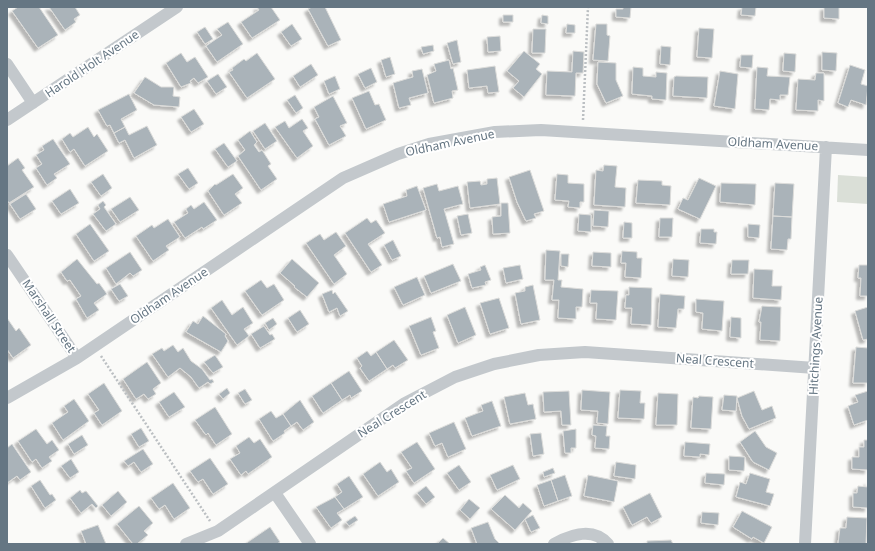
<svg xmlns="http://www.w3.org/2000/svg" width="875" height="551" viewBox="0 0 875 551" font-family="'Noto Sans',sans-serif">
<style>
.green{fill:#dadfd7}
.building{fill:#aab3b9;stroke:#dcdcda;filter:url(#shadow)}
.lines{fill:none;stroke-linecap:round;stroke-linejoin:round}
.path{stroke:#bbbfc2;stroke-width:2.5;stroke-dasharray:2 2;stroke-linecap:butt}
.street{stroke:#c3c8cc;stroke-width:12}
.labels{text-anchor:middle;stroke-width:4;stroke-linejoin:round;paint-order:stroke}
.street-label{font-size:12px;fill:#657683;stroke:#fff}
</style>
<defs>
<filter id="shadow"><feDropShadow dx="-3.5" dy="3.5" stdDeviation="1" flood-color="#0004"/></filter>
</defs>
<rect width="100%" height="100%" fill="#fafaf8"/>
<path class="green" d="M838,175L868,177V204L837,202Z"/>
<path class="building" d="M18,7H39L58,35L38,48L12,11Z
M49,7H75L80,15L74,19L76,22L65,30Z
M257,7H271L280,20L252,38L241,22L259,10Z
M312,7H325L341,40L328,46L308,9Z
M623,7H631L630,18L616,17V9H623Z
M742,7H756L755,16L741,15Z
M824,7H839V19L824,18Z
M503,15H513V22H503Z
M542,15L548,16V24L541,23Z
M228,22L243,44L217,62L206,46L222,35L217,29Z
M292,24L302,39L291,46L281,32Z
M567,24L575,25V33H566Z
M596,24H607V35L610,36L608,61L593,60Z
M205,27L213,39L205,44L197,32Z
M699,28L714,29L712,58L697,57Z
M533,29H546L545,53H532Z
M500,36L501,51L488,52L487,37Z
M457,40L461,62L453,64L447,43Z
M433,45L434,51L423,54L421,47Z
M661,46L671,47L670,65L660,64Z
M524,51L540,64L536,69L542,74L524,97L513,88L519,81L507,71Z
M573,51L584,52L583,73H576L575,96L546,95L547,71L572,72Z
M822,52L837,53L836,71L822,70Z
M181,53L187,62L195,57L208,77L198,83L194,78L190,81L191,83L181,87L166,63Z
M257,53L275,79L247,98L229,72L233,70L232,68L244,59L246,61Z
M784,53L796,54L795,72L783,71Z
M741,55H753L752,68L740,67Z
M390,57L395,74L386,77L381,60Z
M449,60L451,69L453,68L458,90L452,91L453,98L434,103L427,75L436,71L434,64Z
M598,62L616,63V80L623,96L606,103L597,84Z
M311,64L318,75L300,87L293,76Z
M850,65L865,70L861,84L868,86L866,105L851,100L848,107L838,103Z
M495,66L499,92L488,93L487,86L469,88L467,70Z
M633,67L643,68V76L656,77V72L667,73L666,100L652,99V96L632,94Z
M757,67L768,68L767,76L790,77L788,95H780V100L770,99L769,110L755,109Z
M371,68L377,82L365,88L358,74Z
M422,69L428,93L409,98L411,105L399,108L393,83L413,77L412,71Z
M720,71L738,74L735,109L714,106Z
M816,73H824V101L818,100V111L796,110L798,79L815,80Z
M218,74L227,87L216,94L207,81Z
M335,76L340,89L329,94L324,81Z
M676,76L708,77L707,98L673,96L674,77Z
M145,77L161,87H174L173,96L180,97L179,107L154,105L134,93Z
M369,91L375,105L379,104L386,120L366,129L352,98Z
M129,94L137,110L121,119L125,127L114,133L110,125L107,126L98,110Z
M295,95L303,108L296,113L287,100Z
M333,96L347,123L340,126L346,136L329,145L315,119L319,117L314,107Z
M194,109L204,124L191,132L181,117Z
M302,119L308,128L303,131L313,146L297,158L275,127L285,121L289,128Z
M265,123L277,141L265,149L253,131Z
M147,126L157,145L134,158L125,140L119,143L114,133L125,127L129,135Z
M88,127L94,137L97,134L108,151L85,166L74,149L70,152L62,139L70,133L73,137Z
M250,131L257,142L254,145L259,152L262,150L271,164L268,166L277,179L261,190L238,156L245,150L238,140Z
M53,139L70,164L54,174L57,178L47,185L36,168L42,164L36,155L44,150L42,146Z
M224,143L237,161L228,167L215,149Z
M18,158L25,168L22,170L34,187L9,203L7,200V166Z
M604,165L617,166L615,187L626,188L625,207L594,205L596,170L603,171Z
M188,168L198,183L189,189L178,174Z
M530,170L544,211L534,214L536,218L526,221L517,202L509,177Z
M103,174L112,188L101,196L91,182Z
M233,174L243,188L235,194L242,203L224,215L208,191L215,184L216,185Z
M557,174L568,175V183L584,184V202H580V208L568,207L569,201L555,200Z
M497,178L500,204L470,208L467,182L480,181L481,185L487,184V179Z
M699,178L716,186L700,219L678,209L683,198L688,200Z
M638,180L662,181V185L671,186L670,205L636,203Z
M721,183L756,184L755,205L720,202Z
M775,183L794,184L792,217L773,216Z
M437,184L439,191L458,186L463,204L444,209L454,244L442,247L440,237L437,238L423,188Z
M417,186L426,210L389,222L383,204L407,196L406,190Z
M70,189L79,203L61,214L52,201Z
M26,194L36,209L20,219L10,204Z
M130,197L139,210L120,222L111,209Z
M103,201L106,205L104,207L116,224L106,231L93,214L100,209L98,205Z
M204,202L217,220L203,229L202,227L185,238L174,222L188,213L186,209L191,205L194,209Z
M501,203H508L510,233L493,234L492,217L501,216Z
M594,210L609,211L608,227L593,226Z
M468,214L472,233L461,235L457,216Z
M579,214L591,215V232L578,231Z
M773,216L792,217L791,239H788L787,250L771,249Z
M367,218L371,223L376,220L385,233L368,244L382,265L371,272L345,233Z
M660,218H673L672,237H659Z
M168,219L180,237L166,246L169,250L153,261L136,236L152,225L154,228Z
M624,222L632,223V238H623Z
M90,224L109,251L94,261L76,234Z
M748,224L760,225L759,238L748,237Z
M701,229H714V232H717L716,244L700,243Z
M336,232L346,246L334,255L347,274L334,284L306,243L320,234L324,240Z
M393,240L401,256L392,260L384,245Z
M546,250L560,251L558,280H562L561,287L583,289L582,307H576V319L558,318L559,300H552L554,280H545Z
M622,251L637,252V258H642L641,278L625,277L626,263H621Z
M130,252L142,270L133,276L130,273L116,284L106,268Z
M593,252L611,253V267L592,266Z
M561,254H569L568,267L561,266Z
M77,259L97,284L99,283L107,294L94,303L99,310L87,318L76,299L81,296L70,280L67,281L61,272Z
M292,259L319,283L307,297L294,287L295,286L280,273Z
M673,259L689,260L688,277L672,276Z
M732,260H749L748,274H731Z
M453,264L461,281L431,293L424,276Z
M485,265L491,280L485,282L486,285L472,288L468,274L481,270L480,267Z
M520,265L523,279L506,283L503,268Z
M859,265H868V296H860L861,278H858Z
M754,269L773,270L772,286H782L781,300L753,298Z
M417,277L425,295L403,305L394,287Z
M261,280L267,288L274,284L284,300L262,315L245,291Z
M120,284L128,296L119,301L111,289Z
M533,285L540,320L521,324L515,293L525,291V287Z
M629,287L652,288L651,325L631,324L632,308H625L626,295H629Z
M332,290L333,294L335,292L348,311L340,316L337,308L329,312L322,294Z
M591,290L618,291L616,320L596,319L597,303H590Z
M660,294L685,296L684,309H678L676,328L658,327Z
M499,298L509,328L490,334L480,303Z
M696,299L724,301L722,331L702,329L703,313L696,312Z
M222,300L232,315L243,307L253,323L244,329L249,336L237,345L211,308Z
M762,306L781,307L780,341L760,340L761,322H759Z
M465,307L476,335L458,343L447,315Z
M868,307V339L863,340L855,311Z
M300,310L309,324L297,332L288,318Z
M203,316L226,334L225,336L228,341L221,352L186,332L193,321L198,324Z
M431,317L436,331L433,332L439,348L421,355L409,326Z
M731,317L741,318V338L730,337Z
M7,318L16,331L19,328L31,345L13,358L7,349Z
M273,318L277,324L269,330L265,323Z
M264,326L270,335L272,334L275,339L260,348L251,334Z
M394,340L408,360L395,368L393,365L387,369L376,352Z
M173,345L178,352L183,348L191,361L202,369L210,380L212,379L214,382L210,384L208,382L199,388L191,377L180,368L168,377L152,354L162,348L164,351Z
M856,347L868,348V383H853Z
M367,351L371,356L376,352L387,369L369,381L360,368L362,366L357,358Z
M215,355L223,367L213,373L204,362Z
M147,362L161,383L153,389L156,394L148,399L144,394L136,399L123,379Z
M349,371L362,391L351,398L350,395L342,400L331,383Z
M104,383L122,411L102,425L94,413L99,410L88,394Z
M331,383L342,400L323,413L312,396Z
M227,388L230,393L223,399L219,394Z
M245,389L252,400L245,404L238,393Z
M582,390L610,392L608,424L597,423L598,411L581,410Z
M620,390L641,391L640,403H645L644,419L618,418Z
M569,391L571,425H562L561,411L544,412L543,392Z
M754,391L762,410L772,406L776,418L749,429L742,416L737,398Z
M868,391V420L854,425L848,406L858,402L855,395Z
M174,392L185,407L169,417L159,402Z
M525,393L528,405L533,404L536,419L510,424L504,397Z
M658,393L678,394L677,425H656Z
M724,395L737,396L736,411L722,410Z
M699,396L713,397L711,429L691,428L693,397L698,398Z
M74,399L89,421L63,440L52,423L68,412L64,406Z
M300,400L314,422L303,430L297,422L291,426L283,414Z
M492,401L501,426L472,436L465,418L483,411L481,405Z
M215,407L232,434L216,445L208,433L206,435L195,420Z
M271,411L276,418L283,414L291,426L284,431L285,433L273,441L259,419Z
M454,422L466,449L448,457L442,443L435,446L429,433Z
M593,425L607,426L606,436H610L609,449L595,448L596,436L592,435Z
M141,428L149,441L139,447L131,434Z
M36,429L47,444L52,440L59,450L49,457L52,461L42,468L36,459L32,462L18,441Z
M576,429V448H571V453H565L563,431Z
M755,431L766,447L777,453L769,470L753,462L740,442Z
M541,433L544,454L533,456L530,434Z
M82,435L88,445L74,454L68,444Z
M249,437L254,443L260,439L272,457L248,474L246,471L241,475L230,459L240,453L236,446Z
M864,440H868V470L852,469V457H859V447H864Z
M417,442L435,469L414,483L406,471L412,468L401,452Z
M685,442L710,444L709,455L700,454V457L684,456Z
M12,444L31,472L20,480L17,476L7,483V448Z
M143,449L153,464L141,472L134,462L128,466L124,461Z
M729,456L745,457L744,471L729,470Z
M210,458L228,484L213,494L203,479L198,482L190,471Z
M71,459L79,472L70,478L61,466Z
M380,462L387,472L391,469L399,482L378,496L363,474Z
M616,462L636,465L635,479L614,476Z
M459,465L471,482L459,490L447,473Z
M513,465L520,479L497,490L490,475Z
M553,468L555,473L544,477L543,472Z
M706,473L725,474L724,485L705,483Z
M750,473L770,479L766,492L774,494L770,506L736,497L740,482L746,484Z
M565,475L572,496L558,501L551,480Z
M588,475L618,481L614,502L584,496Z
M349,476L363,497L344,509L335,497L342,492L337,484Z
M40,480L50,495L52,494L56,500L45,508L31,486Z
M551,480L558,501L544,506L537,485Z
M868,481V508L853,507V493H857L858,486L868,487Z
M173,483L190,508L174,519L165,505L159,509L151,498Z
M426,486L435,497L426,504L417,493Z
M80,490L82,493L86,491L98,506L96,508L92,504L81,513L70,498Z
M118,491L127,502L111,516L102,505Z
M650,493L662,517L651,523L647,517L632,525L623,507Z
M505,495L519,508L523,503L532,511L515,530L491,509Z
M335,497L344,509L337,513L342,520L331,528L316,507Z
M469,499L480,508L470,519L460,510Z
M139,506L153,523L144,531L148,535L137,544H133L117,524Z
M742,511L772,527L764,543L753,537L752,539L733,527Z
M702,512L719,513L718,525L701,523Z
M533,515L540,528L531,532L525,519Z
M355,516L358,520L349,526L346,522Z
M847,517L867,518L866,544H838L840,528H846Z
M488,522L495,539L500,544H477L471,528Z
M98,525L106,544H86L81,531Z
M270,527L280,542L277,544H245Z
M443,538L450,544H437Z
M671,540L673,544H647V541Z"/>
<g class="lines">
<path class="path" d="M583,120L588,7
M101,356L210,521"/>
<path class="street" d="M7,64L33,103
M7,120L177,7
M7,255L77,358
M7,398L77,358L343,178L398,154L429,144L495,132L541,130L868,150
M275,493L310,544
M186,544L218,531L405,403L455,377L494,364L539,355L585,352L815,368
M554,544C572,534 593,527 608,544
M805,544L826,147"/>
</g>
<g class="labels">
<g class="street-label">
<text transform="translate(92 64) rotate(-34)" y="4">Harold Holt Avenue</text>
<text transform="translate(450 143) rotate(-12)" y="4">Oldham Avenue</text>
<text transform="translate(773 144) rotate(3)" y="4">Oldham Avenue</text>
<text transform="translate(169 296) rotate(-34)" y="4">Oldham Avenue</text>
<text transform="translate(49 316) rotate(56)" y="4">Marshall Street</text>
<text transform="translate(816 346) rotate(-87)" y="4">Hitchings Avenue</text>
<text transform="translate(715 361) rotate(4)" y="4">Neal Crescent</text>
<text transform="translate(392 414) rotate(-32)" y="4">Neal Crescent</text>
</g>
</g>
<rect width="875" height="551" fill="none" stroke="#657683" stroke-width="16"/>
</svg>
